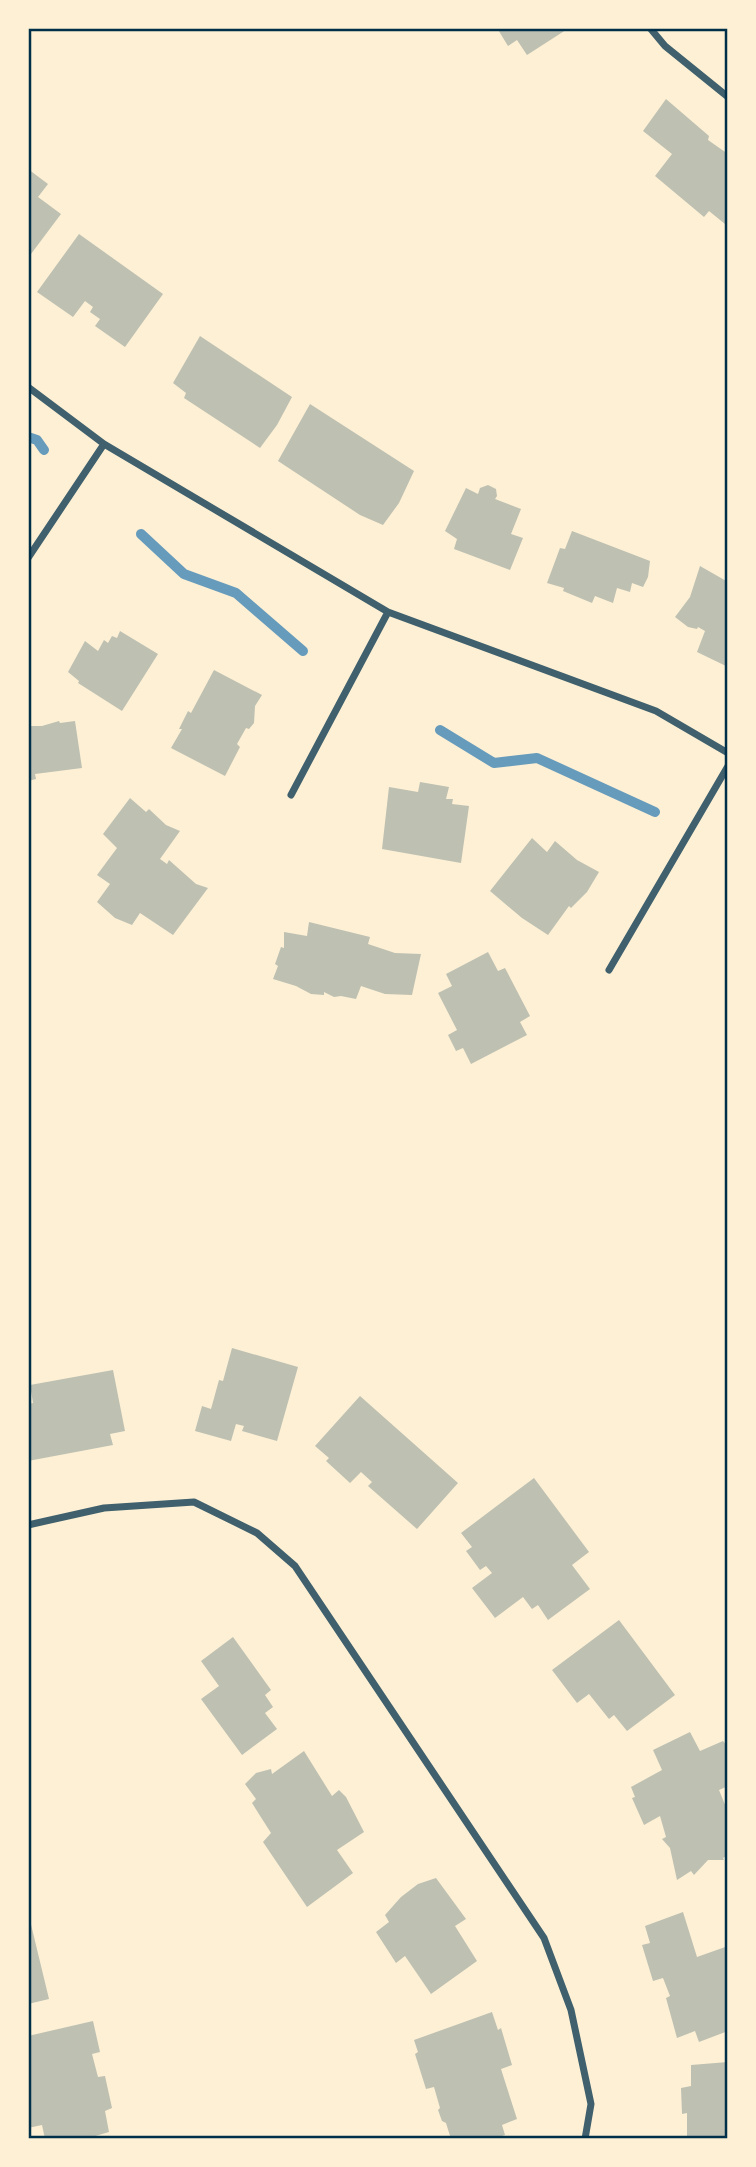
<svg xmlns="http://www.w3.org/2000/svg" width="756" height="2167" viewBox="0 0 756 2167" font-family="Cabin,sans-serif">
<style>
.lines{fill:none;stroke-linecap:round;stroke-linejoin:round}
.stream{stroke:#669bbc;stroke-width:10}
.building{fill:#bec0b2}
.minor{stroke:#3f606c;stroke-width:7}
.neatline{fill:none;stroke:#003049;stroke-width:2.5}
</style>
<rect width="100%" height="100%" fill="#fdf0d5"/>
<g class="lines">
<path class="stream" d="M28,437L37,440L44,450
M141,534L184,574L236,593L303,651
M440,730L494,763L537,758L655,812"/>
</g>
<path class="building" d="M497,28H569L527,55L517,40L508,46Z
M666,99L709,136L708,140L728,154V219L725,224L709,211L704,217L655,176L672,154L643,131Z
M28,169L48,184L38,197L61,214L28,258Z
M79,234L163,294L125,347L95,326L100,319L90,312L93,307L85,301L73,317L37,292Z
M200,336L292,397L277,425L260,448L184,398L186,393L173,383Z
M310,404L414,471L399,503L383,525L360,515L278,461Z
M488,485L496,489L497,496L495,499L521,509L511,534L523,538L510,570L454,549L457,539L445,531L466,488L478,494L480,488Z
M572,531L650,561L648,577L643,587L632,583L630,592L617,588L613,603L595,596L592,603L563,591L564,588L547,583L560,548L565,549Z
M700,566L728,582V667L697,652L705,631L698,627L697,629L688,627L675,617L690,597Z
M120,631L158,654L122,711L78,683L79,681L68,672L85,641L98,651L104,640L108,643L112,636L117,638Z
M214,670L262,695L255,706L254,723L249,729L246,728L237,744L240,747L225,776L171,748L182,729H179L188,711L191,713Z
M59,721L60,723L75,721L82,768L35,774L36,779L28,781V726H42Z
M420,782L449,787L446,799H453L452,804L469,806L461,863L382,849L389,787L418,792Z
M130,798L146,812L149,809L166,825L180,831L160,859L167,864L169,860L196,884L208,888L173,935L140,913L132,925L115,918L97,902L110,884L97,875L117,848L103,834Z
M532,838L547,852L555,841L577,860L599,872L587,892L571,908L569,906L548,935L522,918L490,891Z
M309,922L370,937L368,944L395,953L421,954L412,995L385,994L361,986L356,999L341,996L334,997L324,992V995L311,994L296,986L273,979L278,966L275,964L281,947L284,948V932L307,936Z
M488,952L498,971L505,968L530,1016L520,1022L527,1035L471,1064L463,1048L456,1051L448,1035L457,1030L438,993L452,986L446,974Z
M232,1348L298,1367L277,1441L242,1431L244,1426L236,1424L231,1441L195,1431L202,1406L211,1409L219,1380L223,1381Z
M113,1370L125,1431L110,1434L113,1445L28,1461V1404L33,1403L30,1385Z
M360,1396L458,1483L417,1529L368,1486L372,1482L361,1472L350,1483L326,1461L329,1458L315,1446Z
M534,1478L589,1552L572,1565L590,1589L548,1620L538,1605L532,1609L523,1597L495,1618L472,1588L492,1573L486,1566L480,1570L466,1551L472,1547L461,1533Z
M619,1620L675,1695L627,1731L614,1715L609,1719L589,1694L577,1703L552,1670Z
M233,1637L271,1690L265,1695L273,1707L265,1713L277,1729L242,1755L201,1699L219,1686L201,1661Z
M690,1732L700,1751L723,1741L728,1747V1786L719,1790L728,1812V1855L723,1858L724,1860H708L694,1875L691,1871L677,1880L670,1848L662,1839L666,1837L660,1816L644,1825L632,1798L635,1797L631,1787L662,1770L653,1750Z
M304,1751L332,1796L339,1790L346,1797L364,1832L337,1850L353,1873L307,1907L263,1842L271,1833L252,1803L256,1799L245,1784L256,1773L271,1769L272,1774Z
M436,1878L466,1919L455,1926L477,1961L431,1994L405,1956L396,1963L376,1932L389,1922L385,1915L401,1897L418,1884Z
M28,1912L49,1999L28,2004Z
M683,1912L697,1957L728,1946V1995L726,1996L728,2004V2031L699,2042L695,2031L677,2038L666,1998L670,1996L663,1978L653,1981L642,1945L650,1943L645,1926Z
M492,2012L498,2030L501,2028L512,2065L501,2069L517,2119L502,2125L505,2135L492,2139H451L446,2123L442,2121L438,2110L440,2108L434,2087L426,2089L415,2054L418,2052L414,2040Z
M93,2021L100,2052L92,2054L98,2077L105,2076L112,2108L105,2111L109,2132L92,2137V2139H45L42,2125L28,2128V2036Z
M728,2062V2139H681V2137H687V2113L682,2114L681,2088L691,2086V2065Z"/>
<g class="lines">
<path class="minor" d="M650,28L665,46L728,97
M28,387L104,444L388,612L656,711L728,753
M28,558L104,444
M291,795L388,612
M609,970L728,766
M28,1525L104,1508L194,1502L257,1533L295,1566L544,1938L571,2010L591,2104L585,2139"/>
</g>
<rect width="756" height="2167" fill="none" stroke="#fdf0d5" stroke-width="60"/>
<rect x="30" y="30" width="696" height="2107" class="neatline"/>
</svg>
